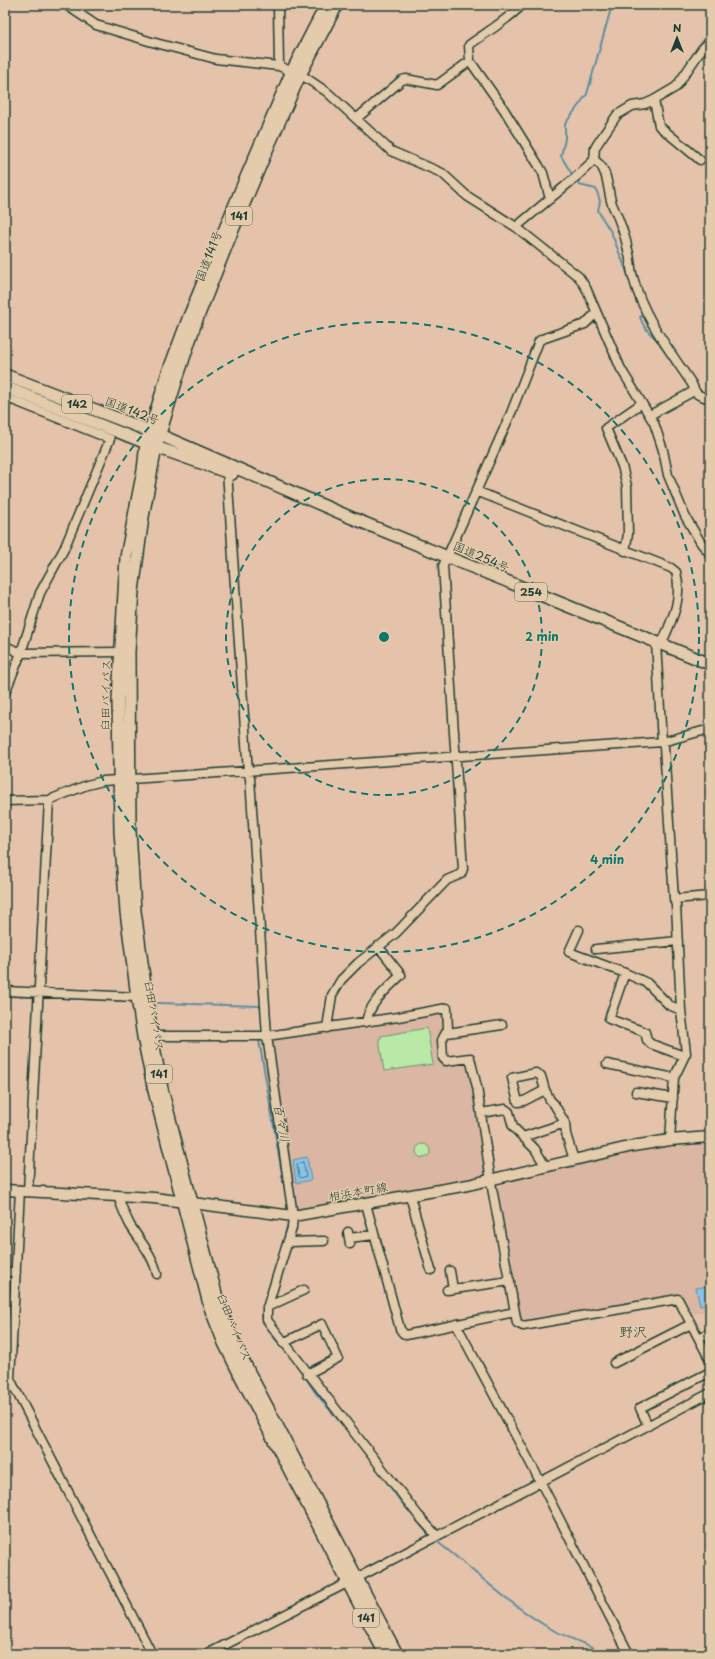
<svg xmlns="http://www.w3.org/2000/svg" width="715" height="1659" viewBox="0 0 715 1659" font-family="'Playpen Sans','Klee One',sans-serif">
<style>
.built{fill:#dab6a3}
.green{fill:#bae9a7;stroke:#6c936e}
.water{fill:#89c3e8;stroke:#5f8da0}
.lines{fill:none;stroke-linecap:round;stroke-linejoin:round}
.shore{stroke:#49737c;stroke-width:1}
.stream{stroke:#5f8da0;stroke-width:2}
.minor-casing{stroke:#1f3d34;stroke-width:11}
.major-casing{stroke:#1f3d34;stroke-width:13}
.highway-casing{stroke:#1f3d34;stroke-width:14}
.minor{stroke:#e3cbab;stroke-width:8}
.major{stroke:#e3cbab;stroke-width:10}
.highway{stroke:#e3cbab;stroke-width:11}
.ring{fill:none;stroke:#0f766e;stroke-width:2;stroke-dasharray:7 5}
.labels{text-anchor:middle;stroke-width:3;stroke-linejoin:round;paint-order:stroke}
.shield{fill:#e3cbab;stroke:#5a6858;stroke-width:1}
.shield-label{font-size:11px;font-weight:bold;fill:#1f3d34}
.street-label{font-size:12px;fill:#1f3d34;stroke:#e3cbab}
.water-label{font-size:13px;font-style:italic;fill:#24443d;stroke:#e3cbab}
.quarter-label{font-size:14px;fill:#1f3d34;stroke:#e3cbab}
.centre{fill:#0f766e;stroke:#e3cbab;stroke-width:2}
.ring-label{font-size:12px;text-anchor:middle;font-weight:bold;fill:#0f766e;stroke:#e3cbab;stroke-width:3;stroke-linejoin:round;paint-order:stroke}
</style>
<rect width="100%" height="100%" fill="#e5c3ab"/>
<filter id="ink" filterUnits="userSpaceOnUse"><feTurbulence type="fractalNoise" baseFrequency=".025" numOctaves="2"/><feDisplacementMap in="SourceGraphic" scale="8" xChannelSelector="R" yChannelSelector="G"/><feConvolveMatrix kernelMatrix="1 2 1 2 8 2 1 2 1" color-interpolation-filters="sRGB"/></filter>
<g filter="url(#ink)">
<path class="built" d="M444,1012V1030L440,1038L441,1064L467,1061L488,1175L296,1211L271,1041Z
M710,1143V1310L693,1314L681,1293L522,1322L496,1186L622,1154L668,1147Z"/>
<path class="green" d="M427,1028L433,1064L384,1071L379,1039L381,1038V1036Z
M416 1151a7 7 0 1 1 14 0a7 7 0 1 1-14 0Z"/>
<path class="water" d="M307,1157L311,1180L296,1183L293,1160Z
M710,1286V1304L700,1306L696,1288Z"/>
<g class="lines">
<path class="shore" d="M303,1162L306,1176L301,1178L299,1176L297,1165Z"/>
<path class="stream" d="M573,176L561,156L565,139V124L587,94L610,12V5
M575,180L579,185L596,189L600,201L598,211L611,232L628,275
M644,313V315L640,317C643,328 652,335 660,343
M656,441L663,470
M704,552L710,561
M5,996L36,997
M40,997L123,1001
M158,1003L259,1006L263,1011
M259,1040L288,1208
M283,1244L288,1222
M263,1307L262,1317L271,1334L295,1362L315,1392L351,1435
M383,1476L399,1499L429,1535
M435,1540C472,1568 506,1602 546,1626C565,1638 588,1644 608,1654"/>
<defs>
<path id="minor" d="M66,5L96,25L152,42L216,59L279,66L306,78L327,92L391,151L442,173L467,196L516,227L579,277L586,288L621,369L654,423L663,450L668,475L685,516L701,543L710,554
M278,5L279,66
M522,5C506,21 487,32 469,45L470,61L503,108L539,166L543,173L550,199
M654,100L659,126L700,160
M356,119L402,80L406,79L437,85L470,61
M594,160C609,168 607,190 612,204C619,219 625,234 628,250C631,259 630,269 633,277C643,317 670,351 692,384C697,397 697,394 710,399
M516,227L576,177L594,160L595,148L598,143L617,115L632,106L645,104L654,100L676,87L702,49L710,41
M5,397L110,439L64,549L40,593L21,653L5,693
M5,406L10,394
M650,415L694,391
M227,472L248,772L250,778L267,1036L293,1216L292,1228L267,1308V1320L418,1515L436,1535
M476,491L671,568L676,572C683,599 672,620 661,645
M625,551L628,534L627,486L622,466L606,428L642,403
M656,643L662,742L664,747L674,899L676,905L681,1010L686,1053L674,1078L670,1140
M5,646L21,653L120,652
M5,801L49,800L87,785L103,781L662,742L710,729
M674,899L710,896
M579,930L569,952L625,973
M596,949L678,941
M5,991L137,997
M681,1010L669,1005L647,983L625,973L609,1019L645,1032L647,1040L651,1044L684,1056
M366,1022C370,1002 387,989 401,975L378,946
M327,1028L332,995L341,980L358,963L396,933L447,880L461,874L463,869L443,566L511,413L539,341L542,339L585,324L596,313
M447,1033L502,1025
M152,1036H267L398,1017L447,1008L448,1029L442,1040L443,1058L446,1061L470,1058L477,1087L492,1188L517,1323L523,1326L678,1299L710,1360
M607,1064L674,1078
M545,1090L524,1101L518,1102L512,1078L536,1073L541,1076L545,1090L550,1100L554,1104L565,1123L566,1134L574,1160
M636,1092L673,1098
M481,1113L505,1109L509,1112L513,1127L535,1149L546,1167
M523,1137L565,1123
M20,1190L10,1379L152,1654
M28,1191L49,800
M118,1196C121,1206 125,1215 130,1225C140,1241 153,1255 157,1274
M410,1196L431,1270
M366,1204L400,1329L403,1333L406,1335L515,1312
M348,1232L350,1244
M349,1238L374,1235
M288,1242L324,1241
M450,1271L453,1289
M5,1272H16
M447,1290L510,1281
M267,1307L304,1290
M456,1324L540,1481L629,1654
M699,1338L710,1332
M283,1343L322,1324L338,1358L307,1374
M614,1363L691,1324
M648,1426L640,1408L710,1372
M207,1654L357,1578L710,1393"/>
<path id="major" d="M5,1190L154,1198L293,1216L468,1185L633,1146L670,1140L710,1137"/>
<path id="highway" d="M326,5L292,71L244,182L188,319L167,375L146,443L143,470L126,557L118,699L120,831L126,912L137,997L143,1037L154,1091L210,1308L224,1343L241,1377L385,1654
M337,5L300,75L270,143L232,232L196,322L177,379L156,447L143,517L133,591L129,652L130,831L135,911L152,1036L162,1089L219,1305L233,1340L250,1374L397,1654
M5,375L160,435L352,518L710,664
M5,387L156,447L232,474"/>
</defs>
<use href="#minor" class="minor-casing"/>
<use href="#major" class="major-casing"/>
<use href="#highway" class="highway-casing"/>
<use href="#minor" class="minor"/>
<use href="#major" class="major"/>
<use href="#highway" class="highway"/>
</g>
</g>
<g class="ring">
<circle cx="384" cy="637" r="158"/>
<circle cx="384" cy="637" r="315"/>
</g>
<g class="labels">
<g class="shield">
<rect x="226" y="207" width="26" height="18" rx="3"/>
<rect x="62" y="395" width="30" height="18" rx="3"/>
<rect x="515" y="583" width="32" height="18" rx="3"/>
<rect x="146" y="1065" width="26" height="18" rx="3"/>
<rect x="353" y="1609" width="26" height="18" rx="3"/>
</g>
<g class="shield-label">
<text x="239" y="220">141</text>
<text x="77" y="408">142</text>
<text x="531" y="596">254</text>
<text x="159" y="1078">141</text>
<text x="366" y="1622">141</text>
</g>
<g class="street-label">
<text transform="translate(209 256) rotate(-69)" y="4">国道141号</text>
<text transform="translate(132 411) rotate(21)" y="4">国道142号</text>
<text transform="translate(481 557) rotate(23)" y="4">国道254号</text>
<text transform="translate(106 695) rotate(-89)" y="4">臼田バイパス</text>
<text transform="translate(154 1016) rotate(81)" y="4">臼田バイパス</text>
<text transform="translate(358 1192) rotate(-10)" y="4">相浜本町線</text>
<text transform="translate(234 1327) rotate(68)" y="4">臼田バイパス</text>
</g>
<g class="water-label">
<text transform="translate(282 1123) rotate(80)" y="5">百々川</text>
</g>
<g class="quarter-label">
<text x="633" y="1337">野沢</text>
</g>
</g>
<circle cx="384" cy="637" r="6" class="centre"/>
<g class="ring-label">
<text x="542" y="641">2 min</text>
<text x="607" y="864">4 min</text>
</g>
<rect width="715" height="1659" fill="none" stroke="#e3cbab" stroke-width="20"/>
<rect x="10" y="10" width="695" height="1639" fill="none" stroke="#1f3d34" stroke-width="1.5" filter="url(#ink)"/>
<g transform="translate(677 38)" stroke="#e3cbab" stroke-width="3" paint-order="stroke">
<path d="M0-3L7 15L0 10L-7 15Z" fill="#1f3d34"/>
<text y="-6" font-size="11" font-weight="bold" text-anchor="middle" fill="#1f3d34">N</text>
</g>
</svg>
